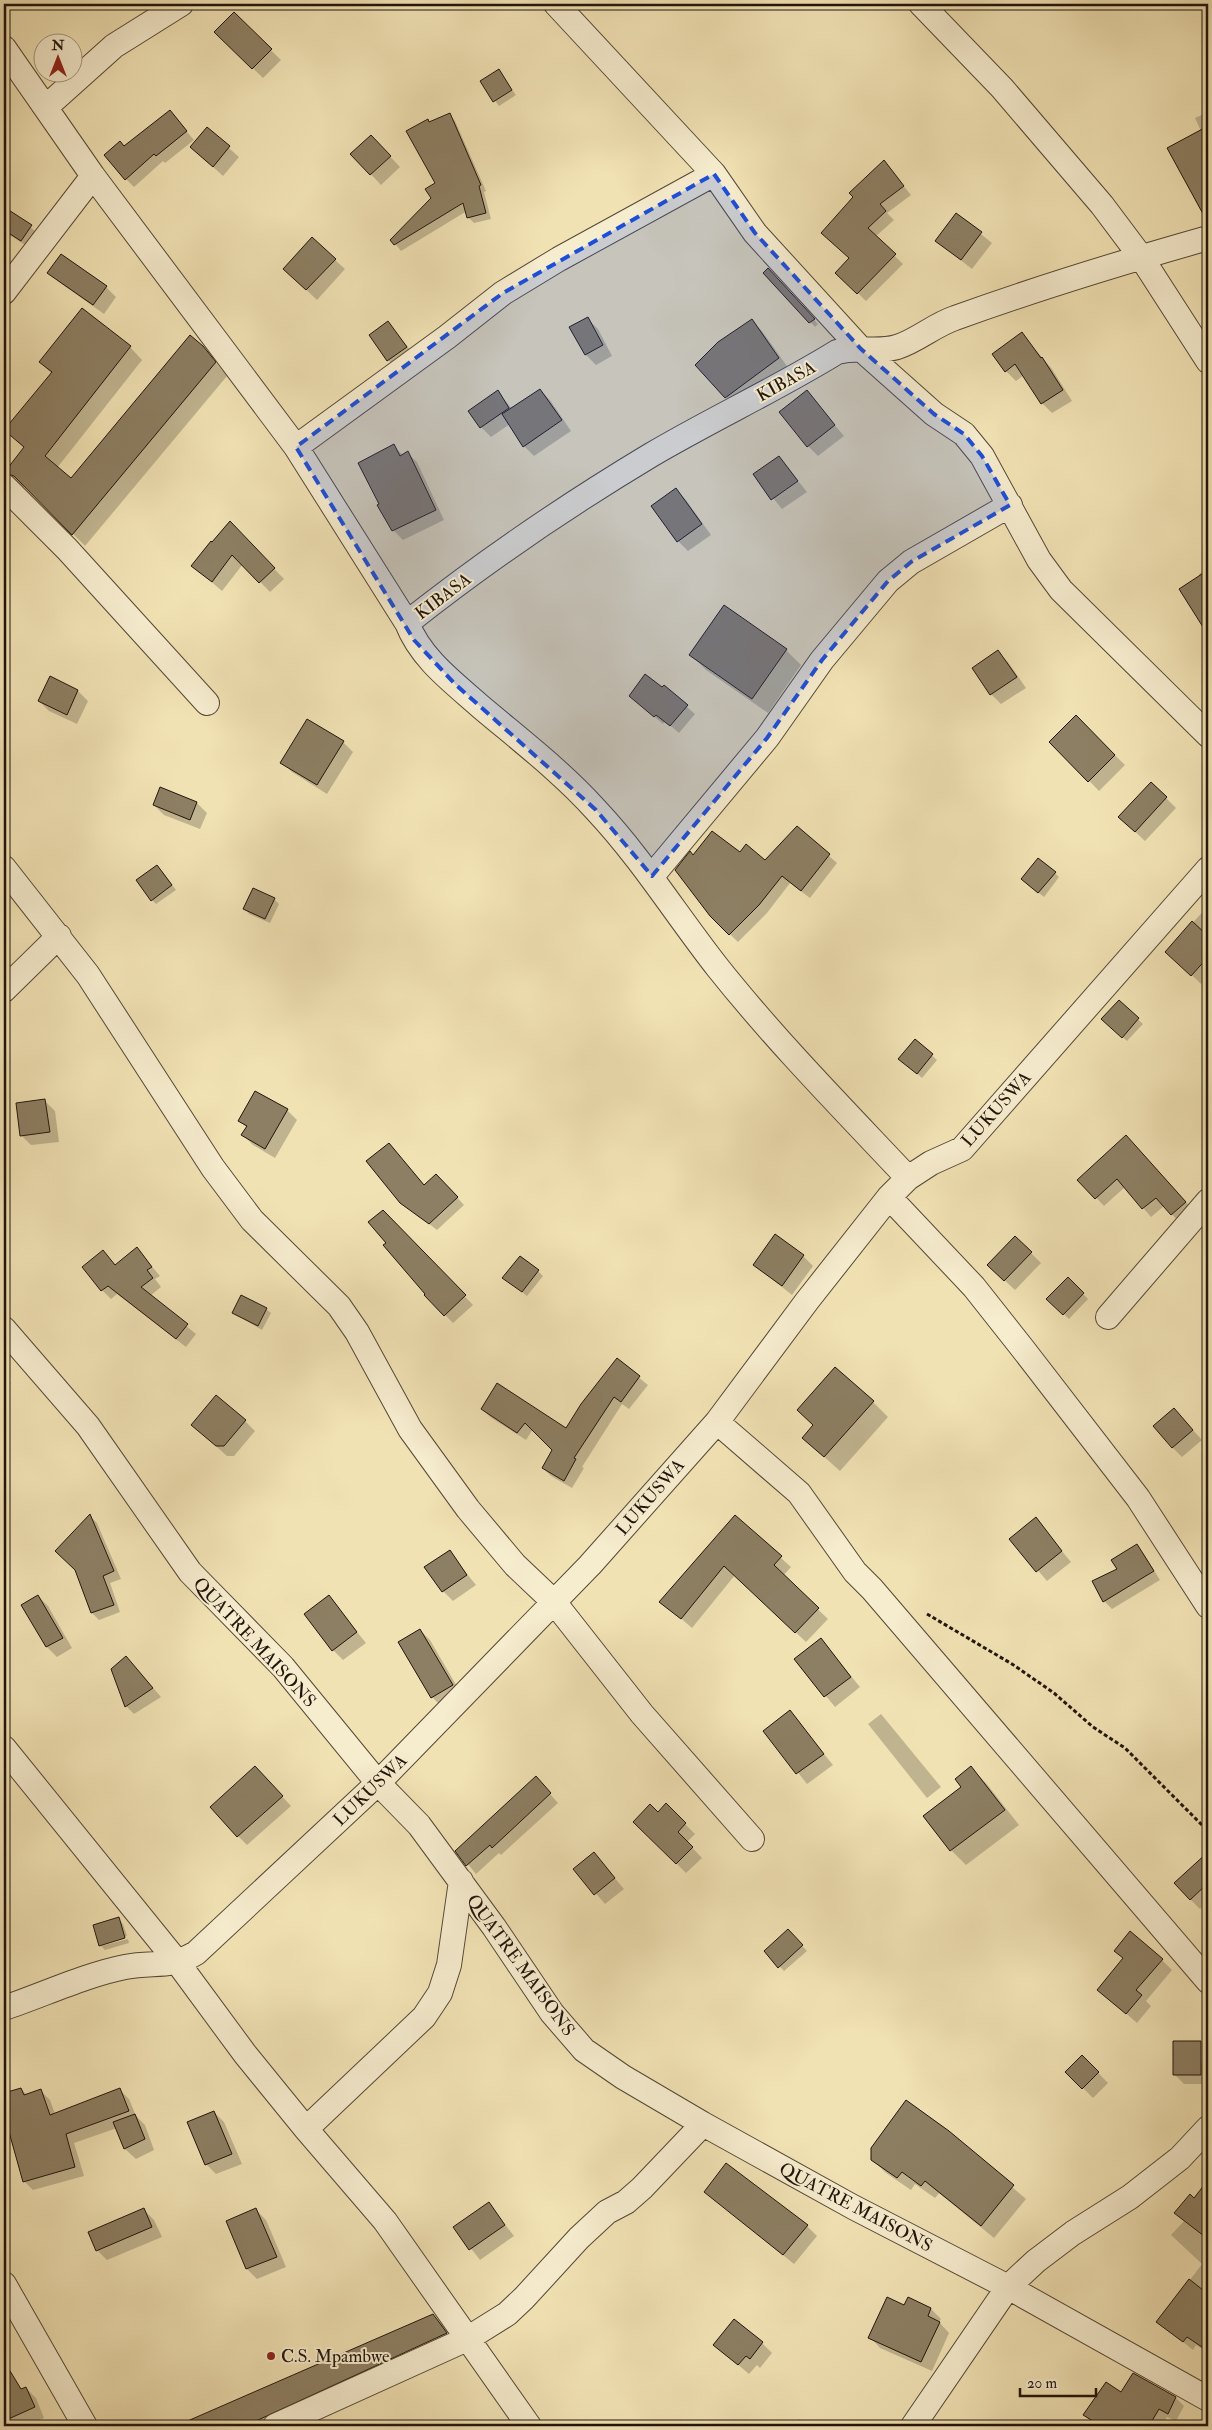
<svg xmlns="http://www.w3.org/2000/svg" width="1212" height="2430" viewBox="0 0 1212 2430" font-family="'IM FELL Double Pica',serif">
<style>
.shadow{fill:#0003}
.building{fill:#8d7f63;stroke:#21140b}
.lines{fill:none;stroke-linecap:round;stroke-linejoin:round}
.minor-casing{stroke:#554835;stroke-width:26}
.path{stroke:#21140b;stroke-width:3;stroke-dasharray:4 2.5;stroke-linecap:butt}
.minor{stroke:#f6ecce;stroke-width:24}
.marked{fill:#1d4ed8;fill-opacity:0.2;stroke:#1d4ed8;stroke-width:4;stroke-dasharray:10 6;stroke-linejoin:round}
.poi-dot{fill:#8f2418;stroke:#f6ecce;stroke-width:2}
.labels{text-anchor:middle;stroke-width:4;stroke-linejoin:round;paint-order:stroke}
.street-label{font-size:18px;fill:#21140b;stroke:#f6ecce}
.poi-label{font-size:18px;fill:#21140b;stroke:#f6ecce;text-anchor:start}
</style>
<rect width="100%" height="100%" fill="#f1e2b4"/>
<filter id="stains"><feTurbulence type="fractalNoise" baseFrequency=".004" numOctaves="4"/><feColorMatrix values="0 0 0 0 .2 0 0 0 0 .09 0 0 0 0 .02 0 0 0 .5 -.17"/></filter>
<radialGradient id="worn" r=".72"><stop offset=".6" stop-color="#630" stop-opacity="0"/><stop offset="1" stop-color="#630" stop-opacity=".3"/></radialGradient>
<path class="shadow" d="M234,14L281,60L263,78L216,32Z
M498,70L516,95L499,106L481,82Z
M170,112L194,140L165,163L163,161L134,187L126,179L124,148Z
M1208,112V215L1202,208L1201,131L1195,118Z
M449,114L455,121L486,191L484,192L491,219L474,223L468,217L467,211L401,251L392,240L432,198L436,184L430,123Z
M207,129L239,157L223,176L191,147Z
M381,147L400,167L381,185L352,154Z
M884,162L911,195L887,213L894,220L875,237L903,264L866,301L837,273L851,259Z
M4,208L38,233L28,247L11,236L4,246Z
M956,214L992,243L972,269L936,241Z
M61,255L106,287L116,297L104,314L59,282L49,272Z
M335,260L345,269L317,300L295,279Z
M764,273L773,274L818,324L815,327Z
M588,319L598,329L612,356L596,365L586,355L571,328Z
M752,321L762,331L789,369L736,408L697,365Z
M388,323L416,357L398,370L388,360Z
M1022,334L1052,369L1072,401L1052,413L1042,403L1024,375L1016,381L1006,371Z
M130,347L142,360L57,468L72,479L203,347L227,376L85,546L28,488L17,485L4,473L24,448L5,430L52,374L40,362Z
M540,390L550,400L571,431L534,456L524,446L510,424L491,437L481,427L498,392L512,409Z
M807,392L844,436L818,456L808,446Z
M393,446L403,455L407,453L417,462L444,520L403,540L393,530Z
M779,457L807,492L782,509L754,475Z
M676,490L686,500L711,535L688,551L678,541Z
M240,533L284,579L270,592L243,564L222,591L193,566Z
M1208,569V623L1206,624L1199,574Z
M786,650L801,665L768,713L706,670L691,655Z
M998,652L1008,662L1026,688L1001,704L991,694Z
M664,687L695,714L679,733L665,721L663,724L638,703Z
M78,691L88,701L77,724L49,711L39,701Z
M1076,717L1125,765L1099,791L1051,742Z
M308,721L343,742L353,752L327,794L292,772L282,762Z
M1151,783L1176,808L1145,841L1130,827Z
M197,803L207,813L200,829L164,815L154,805Z
M4,818L8,822L4,827Z
M797,828L837,863L810,898L790,883L767,913L738,942L711,916L694,856L740,854L766,861Z
M162,871L176,890L156,904L152,900Z
M1055,873L1059,877L1044,897L1027,884Z
M274,899L279,904L270,923L249,914L245,909Z
M1208,906V976L1201,984L1167,951Z
M1119,1002L1143,1024L1127,1041L1108,1024Z
M915,1041L937,1060L922,1078L905,1063Z
M45,1101L55,1111L59,1142L31,1145L21,1135Z
M287,1110L297,1120L275,1158L253,1145L243,1135L247,1128L240,1121Z
M389,1144L425,1186L444,1183L464,1205L437,1230L401,1202Z
M1135,1145L1194,1211L1180,1223L1164,1206L1151,1217L1125,1187L1104,1206L1079,1180Z
M383,1211L473,1305L453,1323L425,1295L427,1294L388,1243Z
M137,1249L160,1276L155,1279L161,1287L150,1296L196,1334L186,1347L117,1294L111,1299L102,1290L103,1252L116,1265Z
M1031,1253L1041,1263L1015,1290L999,1275Z
M803,1256L813,1266L792,1295L754,1265Z
M538,1271L543,1276L527,1296L509,1282Z
M1068,1279L1088,1299L1069,1319L1048,1299Z
M266,1309L271,1313L262,1330L233,1313Z
M617,1360L648,1385L629,1409L622,1404L582,1467L584,1468L572,1488L551,1476L543,1468L554,1450L533,1429L526,1440L490,1417L482,1409L566,1430Z
M4,1376L11,1383L4,1391Z
M873,1402L888,1417L840,1471L803,1438L814,1426L798,1410Z
M1174,1409L1202,1440L1182,1457L1172,1447Z
M245,1421L255,1431L234,1456H227L192,1425Z
M90,1516L97,1523L121,1579L110,1583L120,1612L99,1620L92,1613Z
M735,1517L791,1567L783,1576L828,1619L806,1642L735,1575L692,1628L661,1601Z
M1035,1519L1071,1562L1047,1581L1011,1539Z
M1137,1546L1144,1554L1160,1580L1112,1609L1104,1601L1094,1582L1119,1569Z
M449,1552L476,1585L453,1601L443,1591Z
M38,1596L48,1606L72,1648L57,1657L47,1647L23,1605Z
M329,1597L366,1643L343,1660L333,1650Z
M420,1630L430,1640L462,1695L442,1707L432,1697Z
M821,1640L860,1687L835,1707L796,1660Z
M134,1666L161,1697L134,1714L126,1706Z
M790,1712L833,1765L807,1784L765,1731Z
M881,1714L941,1787L927,1798L868,1724Z
M971,1768L986,1783L1019,1825L966,1865L951,1850L963,1787Z
M264,1777L291,1806L247,1845L238,1836Z
M544,1787L558,1803L501,1855L499,1853L476,1874L457,1851Z
M666,1805L695,1834L687,1842L702,1858L686,1873L635,1822L658,1813Z
M594,1853L624,1889L605,1904L575,1869Z
M1202,1858L1208,1864V1902L1200,1909L1190,1899Z
M119,1919L123,1924L127,1936L101,1944V1946L100,1945Z
M788,1931L807,1951L784,1971L765,1951Z
M128,1939L129,1943L105,1950L101,1946Z
M1124,1959L1162,1960L1172,1970L1146,2001L1151,2006L1137,2023L1099,1990Z
M1174,2049L1208,2066V2084H1184L1174,2074Z
M1082,2056L1108,2083L1093,2098L1067,2072Z
M21,2089L27,2095L41,2091L50,2100L55,2114L120,2090L129,2099L136,2116L145,2125L154,2150L136,2159L125,2149L117,2128L74,2143L84,2176L33,2190L24,2181L11,2135L4,2138V2095Z
M214,2112L224,2122L242,2164L216,2174L206,2164Z
M948,2132L1026,2199L994,2238L939,2193L935,2198L915,2184L911,2190L886,2173L873,2160Z
M1207,2183L1208,2184V2353L1196,2345L1193,2350L1158,2322L1202,2264L1171,2235L1184,2221L1176,2213L1194,2199Z
M705,2192L807,2226L817,2236L794,2264Z
M489,2204L514,2236L480,2260L455,2228Z
M144,2210L154,2220L162,2237L107,2260L97,2250Z
M256,2210L266,2220L286,2267L257,2279L247,2269L227,2222Z
M931,2309L941,2319L939,2322L949,2333L932,2371L880,2348L870,2337Z
M433,2315L448,2330L460,2348L287,2426H179Z
M762,2343L772,2353L760,2368L757,2365L749,2374L715,2345Z
M1133,2374L1176,2398L1184,2406L1176,2421L1167,2417L1161,2426H1099L1085,2414L1121,2394Z
M26,2388L36,2398L44,2418L24,2426H4V2398Z
M799,2419L806,2426H793Z"/>
<path class="building" d="M234,12L272,49L252,69L214,32Z
M499,69L512,90L493,102L480,81Z
M170,110L187,131L156,156L154,154L125,180L104,155L120,141L124,146Z
M450,113L481,185L479,186L486,213L467,218L463,203L394,245L390,240L431,198L425,189L435,183L406,131L428,119L429,122Z
M1208,126V223L1167,148Z
M207,127L230,146L213,167L190,147Z
M371,135L391,156L370,175L350,154Z
M884,160L904,186L880,204L886,211L868,228L896,254L857,294L835,273L849,258L821,233L853,197L849,193Z
M4,207L32,225L21,241L4,230Z
M956,213L982,232L961,260L935,241Z
M312,237L336,259L306,290L283,269Z
M61,254L107,286L93,305L47,273Z
M768,268L815,319L809,323L763,273Z
M82,308L131,346L45,456L71,478L190,335L203,346L216,362L72,535L14,476L4,473L24,447L4,430L52,372L39,362Z
M588,317L603,345L585,355L569,327Z
M752,319L779,358L725,398L695,365L718,342Z
M388,321L407,347L387,361L369,335Z
M1022,332L1041,358L1042,357L1063,390L1041,404L1015,364L1005,372L992,354Z
M540,389L562,420L523,447L502,414Z
M498,390L509,408L480,428L468,411Z
M807,390L835,425L807,447L779,412Z
M394,444L400,456L408,451L436,510L392,531L377,505L379,504L358,463Z
M779,456L798,481L771,500L753,474Z
M676,488L702,524L677,542L651,506Z
M230,521L275,568L259,583L232,555L212,582L191,566L211,541L212,542Z
M1208,570V635L1179,589Z
M724,605L787,649L752,699L689,655Z
M998,650L1017,677L990,695L972,668Z
M645,674L662,687L664,685L688,705L670,726L656,715L654,717L629,696Z
M50,676L78,690L67,715L38,701Z
M1076,715L1115,755L1088,782L1049,742Z
M307,719L344,741L317,785L280,763Z
M1151,782L1167,797L1135,832L1118,817Z
M160,787L197,802L190,820L153,805Z
M797,826L830,854L801,891L782,876L759,905L729,935L710,916L675,870L690,851L693,855L712,831L740,852L746,844L765,860Z
M1038,858L1056,872L1038,893L1021,879Z
M157,865L172,885L151,901L136,880Z
M253,888L275,898L265,919L243,909Z
M1192,921L1208,936V957L1191,976L1165,952Z
M1119,1000L1139,1018L1122,1038L1101,1019Z
M915,1039L933,1054L917,1074L898,1059Z
M255,1091L288,1109L265,1149L241,1135L247,1126L238,1121Z
M45,1099L50,1132L20,1136L16,1103Z
M1126,1135L1186,1202L1171,1215L1156,1198L1142,1209L1117,1179L1095,1199L1077,1180Z
M389,1143L424,1185L436,1174L458,1197L429,1224L400,1203L366,1161Z
M383,1210L466,1295L444,1316L424,1295L425,1294L383,1245L386,1243L368,1222Z
M775,1234L804,1255L782,1286L753,1265Z
M1015,1236L1032,1252L1004,1281L987,1265Z
M137,1247L152,1267L147,1270L153,1278L141,1287L188,1324L176,1339L108,1286L101,1291L82,1267L103,1250L115,1265Z
M520,1256L539,1270L522,1292L502,1278Z
M1068,1277L1084,1293L1063,1315L1046,1299Z
M241,1295L267,1308L258,1326L232,1313Z
M617,1358L640,1376L621,1402L614,1397L574,1458L576,1459L564,1481L542,1468L552,1450L525,1423L517,1433L481,1409L497,1383L566,1428L581,1404Z
M835,1367L874,1401L824,1457L802,1438L813,1425L797,1410Z
M216,1395L246,1420L224,1446H216L191,1425Z
M1174,1408L1193,1430L1172,1448L1153,1426Z
M90,1514L114,1571L103,1576L114,1605L91,1613L75,1570L55,1551Z
M735,1515L782,1556L774,1565L819,1608L795,1633L724,1566L681,1619L659,1602Z
M1036,1517L1062,1551L1036,1572L1009,1539Z
M1137,1544L1154,1571L1103,1602L1092,1581L1117,1569L1111,1560Z
M450,1550L467,1575L442,1592L424,1567Z
M38,1595L63,1638L46,1647L21,1605Z
M329,1595L357,1632L332,1651L304,1614Z
M420,1629L453,1685L431,1698L398,1642Z
M821,1638L851,1677L824,1697L794,1659Z
M126,1656L153,1688L125,1707L111,1669Z
M790,1710L824,1754L796,1774L763,1731Z
M255,1766L283,1796L237,1837L210,1807Z
M971,1766L1005,1810L950,1851L923,1816L961,1787L955,1779Z
M536,1776L551,1793L492,1848L490,1845L466,1866L455,1851Z
M666,1803L686,1823L678,1832L693,1847L676,1864L633,1822L650,1804L658,1812Z
M594,1852L615,1878L594,1895L573,1869Z
M1208,1852V1883L1190,1900L1174,1883Z
M119,1917L125,1938L99,1946L93,1925Z
M788,1929L803,1945L778,1968L764,1951Z
M1130,1931L1163,1959L1136,1990L1142,1995L1126,2014L1097,1990L1123,1958L1114,1951Z
M1173,2041H1201V2075H1173Z
M1082,2055L1099,2072L1082,2089L1065,2072Z
M21,2088L24,2095L41,2089L50,2115L120,2088L129,2111L66,2134L75,2167L23,2182L4,2114V2093Z
M906,2100L949,2131L1014,2185L981,2226L925,2181L921,2186L902,2172L897,2178L871,2160V2148Z
M214,2111L232,2154L205,2165L187,2122Z
M135,2114L145,2139L124,2149L113,2122Z
M726,2163L808,2225L783,2255L704,2192Z
M1208,2180V2239L1174,2213L1190,2194L1194,2198Z
M489,2202L505,2225L469,2250L453,2227Z
M144,2208L152,2227L96,2251L88,2232Z
M256,2208L277,2257L246,2269L226,2221Z
M1189,2279L1208,2294V2351L1187,2337L1183,2342L1156,2322Z
M887,2297L904,2305L908,2297L931,2308L928,2316L940,2322L921,2362L868,2338Z
M433,2314L447,2333L245,2426H176Z
M734,2319L763,2342L750,2359L746,2356L738,2365L713,2345Z
M4,2361L21,2389L26,2387L35,2407L4,2421Z
M1133,2373L1176,2397L1168,2414L1159,2409L1149,2426H1101L1083,2415L1106,2382L1121,2392Z"/>
<g class="lines">
<defs>
<path id="minor" d="M556,4L714,174L755,233L861,349L934,414L964,434L982,456L1039,560L1061,590L1208,735
M921,4L1002,88L1102,205L1141,257L1208,361
M4,48L93,176L296,447L407,623C421,659 453,682 481,707C520,740 562,772 596,810C642,859 677,916 718,968C777,1042 843,1109 908,1178
M46,107L114,46L181,4
M4,292L93,176
M296,447L447,337L503,293L559,259L714,174
M4,486L67,549L207,703
M407,623C484,562 566,506 651,455C712,419 777,389 837,352C857,346 878,353 897,347C917,341 934,325 955,318C1038,288 1123,262 1208,238
M4,868L88,975L213,1168L252,1220L339,1306L357,1332L410,1429L468,1509L515,1565L554,1602L642,1714L752,1839
M652,876L767,738L822,660L888,581L911,562L1010,505
M4,990L59,936
M889,1197L974,1287L1023,1349L1138,1498L1208,1606
M1108,1317L1208,1201
M4,1329L88,1426L190,1572L283,1667L378,1783L419,1825L494,1927L552,2013L584,2050L623,2077L703,2124L853,2207L1008,2287L1208,2399
M717,1422L799,1493L855,1572L872,1589L1208,1981
M4,1748L178,1963L245,2054L306,2129L385,2221L529,2426
M4,2008C43,1995 85,1975 125,1967C154,1961 170,1969 196,1953L378,1783L590,1565L717,1422L807,1301L889,1197L908,1178L931,1163L962,1149L1208,869
M306,2129L424,2017L440,1993L449,1965L461,1881
M4,2284L85,2426
M275,2426L467,2339L507,2314L524,2298L579,2238L607,2212L626,2202L642,2188L703,2124
M913,2426L1008,2287L1036,2261L1073,2233L1130,2197L1180,2158L1208,2128"/>
</defs>
<use href="#minor" class="minor-casing"/>
<path class="path" d="M927,1614L1012,1664L1054,1693L1093,1727L1125,1748L1208,1831"/>
<use href="#minor" class="minor"/>
</g>
<path class="marked" d="M714,174L755,233L861,349L934,414L964,434L982,456L1010,505L911,562L888,581L822,660L767,738L652,876L596,810L455,684L414,640L296,447L503,293Z"/>
<circle class="poi-dot" cx="271" cy="2356" r="5"/>
<g class="labels">
<g class="street-label">
<text transform="translate(786 381) rotate(-29)" y="6">KIBASA</text>
<text transform="translate(443 596) rotate(-37)" y="6">KIBASA</text>
<text transform="translate(996 1109) rotate(-48)" y="6">LUKUSWA</text>
<text transform="translate(650 1497) rotate(-49)" y="6">LUKUSWA</text>
<text transform="translate(255 1642) rotate(47)" y="6">QUATRE MAISONS</text>
<text transform="translate(370 1790) rotate(-44)" y="6">LUKUSWA</text>
<text transform="translate(521 1965) rotate(54)" y="6">QUATRE MAISONS</text>
<text transform="translate(856 2207) rotate(28)" y="6">QUATRE MAISONS</text>
</g>
<g class="poi-label">
<text x="281" y="2362">C.S. Mpambwe</text>
</g>
</g>
<rect width="1212" height="2430" fill="none" stroke="#f1e2b4" stroke-width="20"/>
<rect x="5" y="5" width="1202" height="2420" fill="none" stroke="#21140b" stroke-width="2.5"/>
<rect x="10" y="10" width="1192" height="2410" fill="none" stroke="#21140b"/>
<g transform="translate(58 58)"><circle r="24" fill="#f6ecce" stroke="#a19680"/>
<path d="M0-4L9 19L0 12L-9 19Z" fill="#8f2418"/>
<text y="-8" font-size="14" font-weight="bold" text-anchor="middle" fill="#21140b">N</text>
</g>
<path d="M1020 2388v8h76v-8" fill="none" stroke="#21140b" stroke-width="2.5"/>
<text x="1027" y="2388" font-size="15" fill="#21140b" stroke="#f6ecce" stroke-width="4" paint-order="stroke">20 m</text>
<rect width="100%" height="100%" filter="url(#stains)"/>
<rect width="100%" height="100%" fill="url(#worn)"/>
</svg>
